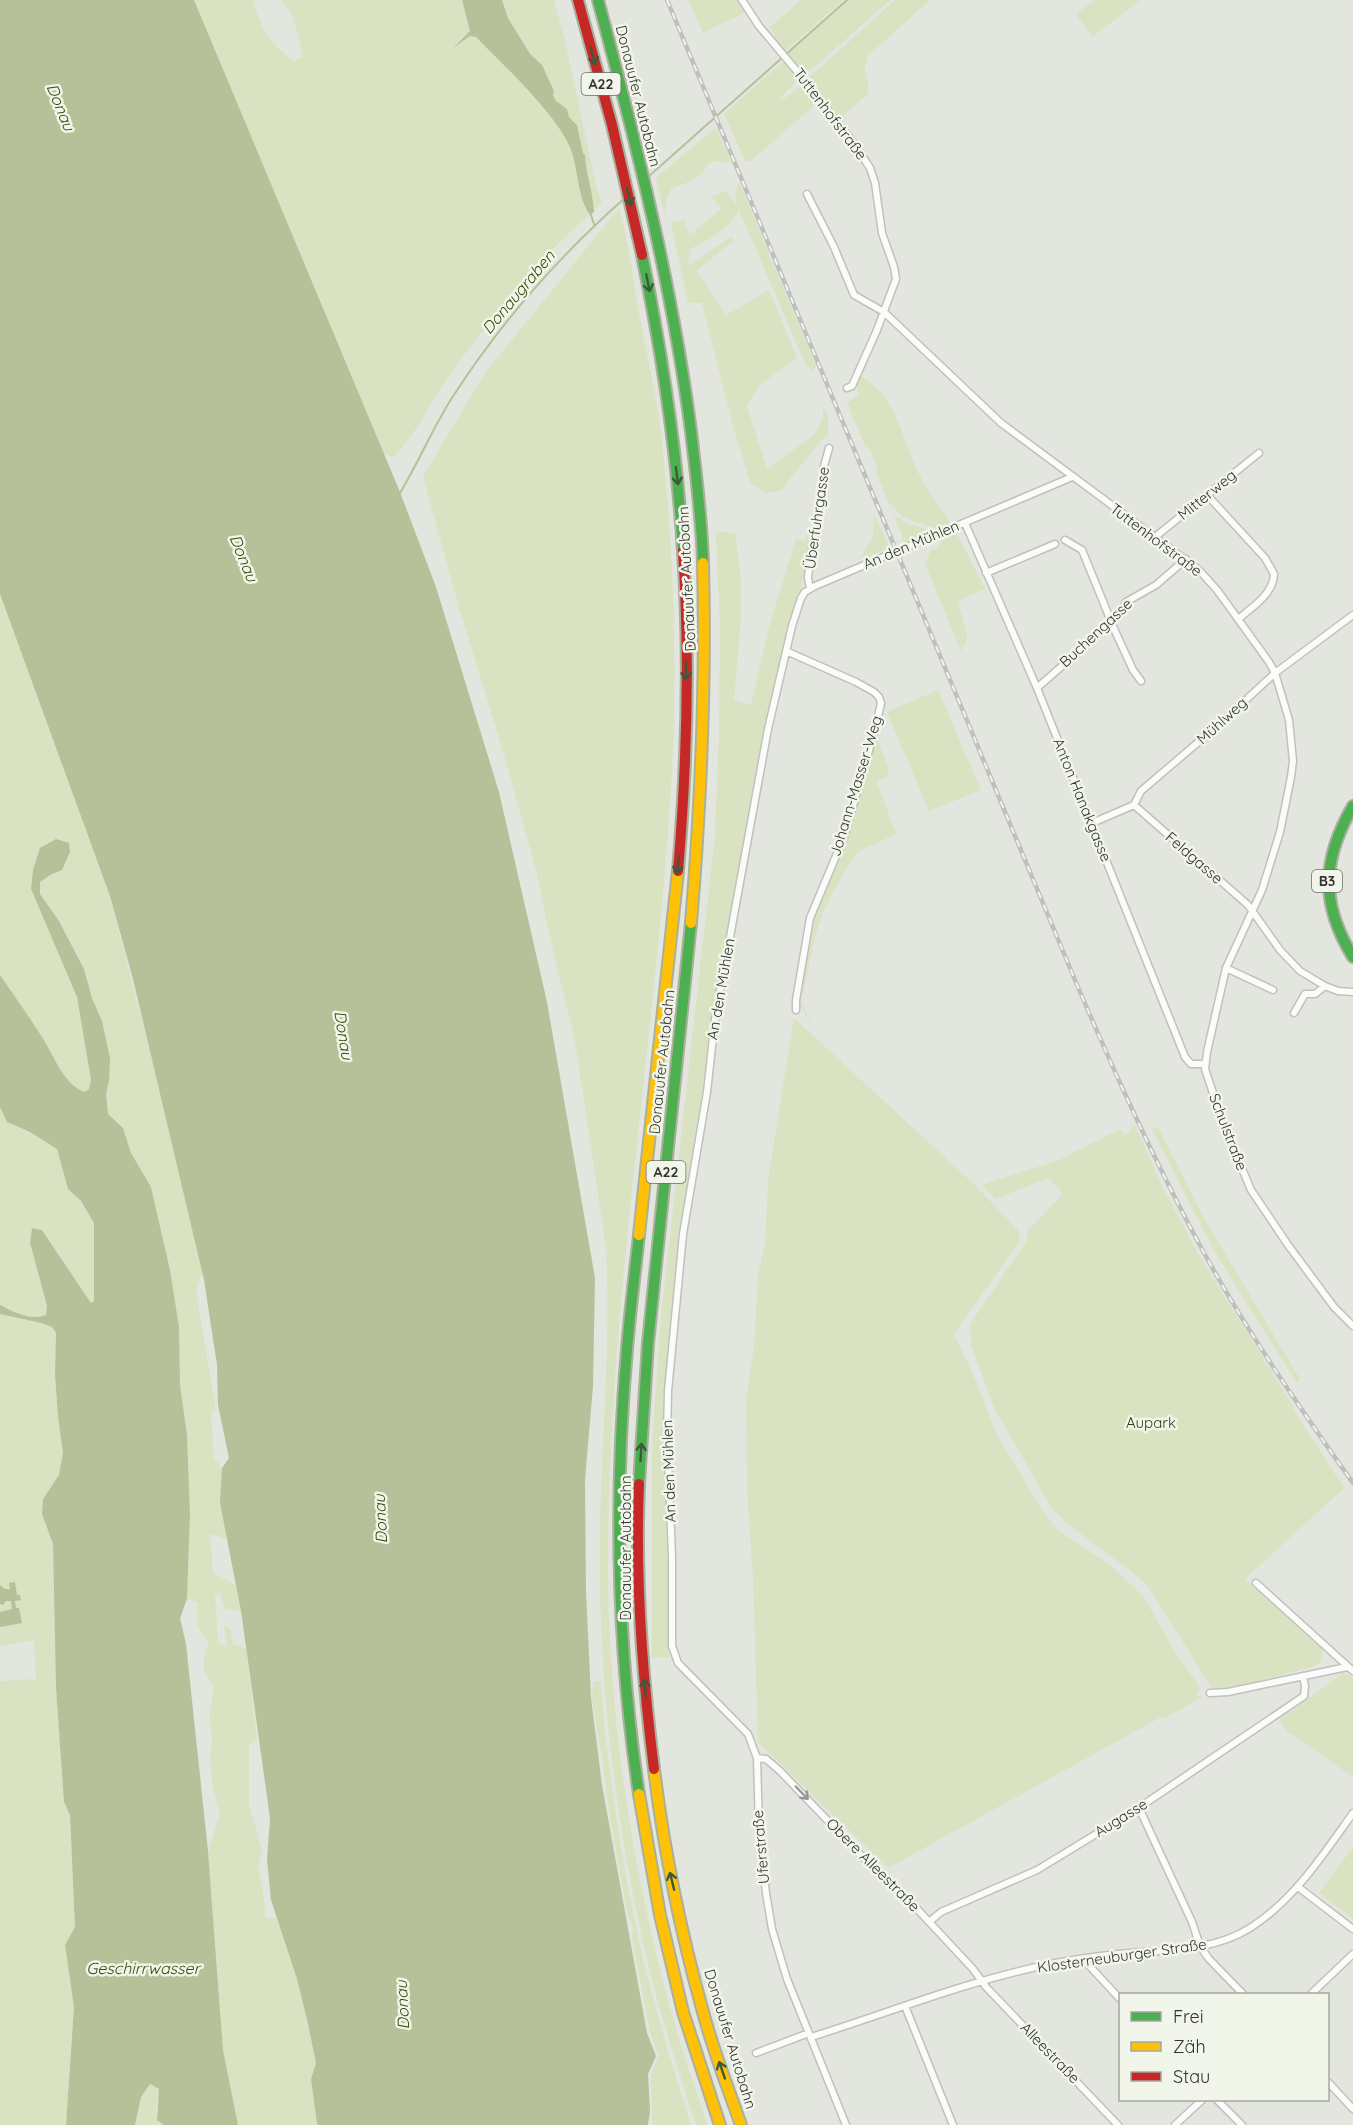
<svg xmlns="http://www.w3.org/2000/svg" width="1353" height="2125" viewBox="0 0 1353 2125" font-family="Quicksand,sans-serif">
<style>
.green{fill:#d9e3c2}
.water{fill:#b6c19a}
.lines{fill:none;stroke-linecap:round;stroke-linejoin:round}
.stream{stroke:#b6c19a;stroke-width:2}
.street-casing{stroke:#c0c1bd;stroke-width:9}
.fast-casing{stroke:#aab09b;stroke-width:14}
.slow-casing{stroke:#aab09b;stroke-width:14}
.jam-casing{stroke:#aab09b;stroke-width:14}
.street{stroke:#fbfbfa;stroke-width:6}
.fast{stroke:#4caf50;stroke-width:10}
.slow{stroke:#ffc107;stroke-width:10}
.jam{stroke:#c62828;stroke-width:10}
.rail-casing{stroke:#bfc0be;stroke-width:4.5}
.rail{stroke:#f1f5ea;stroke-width:2;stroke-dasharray:7;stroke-linecap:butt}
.oneway{stroke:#3a5a3a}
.oneway2{stroke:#979895}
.labels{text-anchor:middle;stroke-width:5;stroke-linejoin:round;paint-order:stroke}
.shield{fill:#f1f5ea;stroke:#6c6f68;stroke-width:1.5}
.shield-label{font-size:14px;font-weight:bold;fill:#333530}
.street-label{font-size:15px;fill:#333530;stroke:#f1f5ea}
.park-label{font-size:15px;fill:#323c13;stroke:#f1f5ea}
.water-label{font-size:16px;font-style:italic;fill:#3b4708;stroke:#f1f5ea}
</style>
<rect width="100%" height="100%" fill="#e3e5df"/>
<path class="green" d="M194,0H253C260,28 270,44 294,61L303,57L293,16L281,0H462L470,31L458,43L455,49L470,36L476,37C505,68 548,106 568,143C579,165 576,193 589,215C536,261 492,317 450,374C430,401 418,434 393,457L383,453Z
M502,0H554L565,40L596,185L602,203L594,211L585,157L583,153L577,125L569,117L567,109L556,101L542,65L530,54L508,18Z
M688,0H738L746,12L703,33Z
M801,0H843L784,52L774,39L775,35L769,28Z
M849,0H890L817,65L806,73L802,72L787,55Z
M895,0H930L868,56L865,67L869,93L839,119L810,82V77Z
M1095,0H1141L1092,37L1076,14Z
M785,60L797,76L794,84L780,98L781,101C801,87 800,78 818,102L751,161H745L724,114Z
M716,127L731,163L716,161L708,164C704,177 683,185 671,189L666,203L665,216L656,178Z
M739,182L816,366L812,371L804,361L739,210C731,228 709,240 690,249L688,266L731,237L735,240L697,270L726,315L769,290L797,358L759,385L747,406L767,469L814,435L823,420V404L828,417V436L821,441L780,491L766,493L751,484L734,430L702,303H688L671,223L684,220L690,235L721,209L712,197L726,191L737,205L735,193Z
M619,208C628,242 633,277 639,313C646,348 653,383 659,418C663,443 664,470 667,495C675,592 677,690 671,787C655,1049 607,1309 608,1572C609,1726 634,1884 677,2032C686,2063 697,2094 707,2125H696C682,2082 668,2038 656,1995C622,1864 603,1727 600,1591C597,1478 612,1364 606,1251H608L606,1247L575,1041L548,929L537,874L505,758L460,611L423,477L485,373Z
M859,375C898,397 900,434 918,472C927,491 940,506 951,524L935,530C920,520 902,524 893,505L890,506L875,470L878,468L869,447L866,448L847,403L859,395L856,383Z
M819,496L801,590L788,631L769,706L752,791L719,977L706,1060L700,1108L677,1250L663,1433L669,1577L668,1629L669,1657L652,1658V1444L661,1317L715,834L719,733L720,630L716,532L735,533L741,581V619L734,700L751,705L768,631L796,539L806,540Z
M874,514L890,548L863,559L862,556L873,537Z
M894,515L908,524L926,529L927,533L903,543L902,535Z
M957,534L985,589L958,601L967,635V640L961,651L925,564L931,549L936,550L942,539Z
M0,594L110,896L161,1095L202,1271L196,1292L216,1410L211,1413L214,1458L222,1468L220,1503L227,1539L210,1534L213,1573L236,1585L241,1611L224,1608L220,1592L215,1596L218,1642L227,1647L224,1625L231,1629L233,1644L246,1648L257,1739L249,1745V1804L262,1851L258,1868L262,1883L266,1918H277L297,1979L316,2063L311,2079L318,2125H238L223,2050L208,1851L220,1814L213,1789L210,1758L212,1738L209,1719L214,1686C200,1671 203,1661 209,1642L198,1628L197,1602L187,1599L190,1514L187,1435L180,1385L179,1327L170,1270L151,1187L131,1153L123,1128L108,1114L106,1094L109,1081L102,1021L92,998L84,969L59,921L40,894V882L50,875L62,870L70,852L31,889L77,997L91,1080L89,1089L84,1092L75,1088L62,1073L42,1037L0,975Z
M938,690L981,790L929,811L887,712Z
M877,739L889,770L887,776L877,782L896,834L856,853L833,892L823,913L816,934L801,1001L813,1027L800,1005L810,927L875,741Z
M794,1018L976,1186L1018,1230L1020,1237L1019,1242L954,1334L973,1374L995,1431L1044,1513L1059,1531L1109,1564L1143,1596L1176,1653L1200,1688L1196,1696L1203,1697L1162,1719L1161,1717L888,1868L758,1742L753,1580L747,1488L746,1399L754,1346L758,1275L765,1244L768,1180Z
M0,1107L7,1122L30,1132L57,1149L68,1189L81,1201L94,1223V1302L91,1304L43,1230L32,1228L30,1243L47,1307L46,1315C30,1321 14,1312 0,1305Z
M1135,1125L1162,1186L1198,1254L1294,1408V1411L1344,1488L1245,1579L1323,1650L1321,1662L1312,1667L1219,1691L1212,1688L1147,1585L1131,1571L1066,1523L1052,1508L995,1410L971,1346L970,1324L1026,1242L1028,1230L1063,1194L1049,1178L995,1199L982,1185L1059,1160L1120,1129L1125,1136Z
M1158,1127L1205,1220L1300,1379L1297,1383L1216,1254L1152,1129Z
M0,1314L41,1323L52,1327L56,1333L55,1375L64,1453L59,1475L43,1499L42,1514L53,1544L56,1688L64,1802L70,1815L75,1927L65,1945L74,2007L66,2125H0V1681L36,1679L34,1640L0,1646Z
M1343,1673L1353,1677V1777L1287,1731L1279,1720Z
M593,1681H600C609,1776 622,1869 644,1962C657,2017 674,2071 691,2125H652L651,2076L658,2055L650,2032L632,1938L633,1929L627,1911L610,1818L602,1758L592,1701Z
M1353,1847V1919L1319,1893Z
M149,2084L159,2089L156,2111L164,2125H135L141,2097Z"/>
<path class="water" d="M0,0H194L400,492L436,587L499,792L547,1002L595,1278L593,1386L585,1480L586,1591L591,1698L602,1785L647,2033L656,2056L648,2074L650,2111L648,2125H318L317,2123L311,2079L316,2063L307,2020L297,1979L271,1900L267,1860L270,1818L241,1611L220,1503L222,1468L229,1458L218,1405L217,1365L204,1280L133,979L110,896L0,594Z
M462,0H502L508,18L530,54L542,65L554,91L553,95L556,101L567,109L569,117L577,125L583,153L585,155C586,174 593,192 594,212L590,215C576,195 579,167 569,145C552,110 504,66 476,37L470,36L459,44L454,49L458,43L470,31Z
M56,839L69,843L70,852L62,870L50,875L40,882V894L59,921L84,969L92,998L102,1021L110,1058L109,1081L106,1094L108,1114L123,1128L131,1153L151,1187L170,1270L179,1327L180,1385L187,1435L190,1514L187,1599L180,1618L186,1644L208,1851L223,2050L238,2125H164L157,2120L159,2089L150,2084L141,2097L135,2125H66L74,2007L65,1945L75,1927L70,1815L64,1802L56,1688L53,1544L42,1514L43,1499L59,1475L63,1453L58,1416L55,1375L56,1333L52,1327L41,1323L0,1314V1305C14,1312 30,1321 46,1315L47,1306L30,1243L32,1228L42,1230L91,1303L94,1301V1223L81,1201L68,1189L57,1149L30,1132L7,1122L0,1107V975C14,996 29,1016 42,1037C55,1057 62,1082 84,1092L89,1089L91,1080L77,997L31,889L33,870L40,848Z
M15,1582L17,1595H20L21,1600L15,1601L16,1608H19L22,1623L0,1627V1612L12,1609L11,1601H6L3,1605L0,1604V1585L5,1589H10L9,1583Z"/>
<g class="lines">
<path class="stream" d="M648,177L847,0
M590,212L594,224
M400,493C418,463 432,430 450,401C499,324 558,257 626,197"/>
<defs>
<path id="street" d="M742,0L759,26L796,70L853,142L870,168L875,183L882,233L894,267L896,279L877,330L852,386L847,388
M807,194L834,247L854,295L884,312L1001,423L1199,570L1217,590L1269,662L1275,673L1289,720L1293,761L1291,777L1280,832L1262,890L1226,968L1207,1052L1205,1069L1223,1123L1251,1190L1288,1245L1334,1307L1353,1326
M1208,496L1265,558L1274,574C1274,593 1252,608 1238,619
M965,523L1037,688L1185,1057L1191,1064H1205
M1155,537L1259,453
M1065,540L1082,550L1115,631L1133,670L1141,681
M986,573L1055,544
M810,589L808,578L809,568L823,486L824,466L829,448
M786,651L856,682L874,692L879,697L881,703L876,726L844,837L810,918L796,1000V1010
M1037,688L1112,622L1121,612L1126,602L1156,585L1186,559
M1134,805L1248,905L1280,950L1300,971L1325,986L1338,991L1353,992
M1092,823L1134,805L1141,791L1222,722L1275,673L1353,615
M1226,968L1273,990
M1294,1013L1305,994H1315L1325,986
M1256,1583L1353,1671
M1210,1693L1228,1692L1347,1667
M757,1758L766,1759L780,1771L880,1875L905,1896L973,1969L986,1987L1118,2125
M1139,1808L1192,1922L1200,1946L1209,1959L1243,1994
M1298,1887L1353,1929
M929,1922L941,1912L1037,1870L1134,1811L1304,1696L1305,1686L1303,1676
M1083,1959L1120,1999
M1311,1994L1353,1954
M905,2006L953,2125
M811,2037C885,2014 957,1985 1032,1968C1057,1962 1083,1958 1109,1955C1156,1949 1209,1954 1250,1928C1294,1900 1323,1855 1353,1813
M756,2053L809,2033
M1328,2082L1353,2109
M1217,2100L1242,2125
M846,2125L787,1979L772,1929L766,1893L759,1830L757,1758L748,1734L678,1663L672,1646V1556L667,1435L668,1391L683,1234L707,1092L715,1019L768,729L792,626L801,598L805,592L815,586L1072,477
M1175,2125L1202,2100"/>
<path id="fast" d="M598,0C636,142 672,285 691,431C696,475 702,519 703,563
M642,255C662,353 677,451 683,551
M1353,806C1322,859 1320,904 1353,957
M639,1484L648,1343L691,923
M639,1794C617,1647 614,1497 627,1349C630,1311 635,1273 639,1235"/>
<path id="slow" d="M691,923C701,803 706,683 703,563
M639,1235L678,871
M654,1769C664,1851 681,1933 703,2012C713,2050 728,2088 741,2125
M639,1794L660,1915L683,2012L720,2125"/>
<path id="jam" d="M578,0L612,125L642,255
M678,871C687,764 690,657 683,551
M639,1484C635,1579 642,1674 654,1769"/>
</defs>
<use href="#street" class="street-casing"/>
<use href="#fast" class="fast-casing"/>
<use href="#slow" class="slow-casing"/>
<use href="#jam" class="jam-casing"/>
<use href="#street" class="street"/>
<use href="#fast" class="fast"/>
<use href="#slow" class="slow"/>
<use href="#jam" class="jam"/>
<defs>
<path id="rail" d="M667,0L1075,980C1114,1072 1155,1163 1203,1251C1247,1332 1300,1408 1353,1483"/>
</defs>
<use href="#rail" class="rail-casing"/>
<use href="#rail" class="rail"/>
</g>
<defs><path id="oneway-shaft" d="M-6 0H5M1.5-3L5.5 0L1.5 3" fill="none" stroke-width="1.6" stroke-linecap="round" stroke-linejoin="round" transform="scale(1.5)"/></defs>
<g class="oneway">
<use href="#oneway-shaft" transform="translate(593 56) rotate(75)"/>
<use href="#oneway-shaft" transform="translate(629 197) rotate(77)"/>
<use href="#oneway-shaft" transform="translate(648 283) rotate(79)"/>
<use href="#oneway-shaft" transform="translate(677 476) rotate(83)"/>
<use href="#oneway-shaft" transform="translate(686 671) rotate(90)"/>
<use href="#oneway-shaft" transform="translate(678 865) rotate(95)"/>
<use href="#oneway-shaft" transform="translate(641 1452) rotate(-87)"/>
<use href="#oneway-shaft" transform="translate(645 1688) rotate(-94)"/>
<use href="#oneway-shaft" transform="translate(672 1881) rotate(-104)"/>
<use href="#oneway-shaft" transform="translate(722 2070) rotate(-109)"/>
</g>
<use class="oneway2" href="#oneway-shaft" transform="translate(802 1793) rotate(46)"/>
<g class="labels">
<g class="shield">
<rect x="581.5" y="73" width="39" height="22" rx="4.5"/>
<rect x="1312" y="870" width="30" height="22" rx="4.5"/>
<rect x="646.5" y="1161" width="39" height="22" rx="4.5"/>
</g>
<g class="shield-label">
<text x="601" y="89">A22</text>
<text x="1327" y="886">B3</text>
<text x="666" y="1177">A22</text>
</g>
<g class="street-label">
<text transform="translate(638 96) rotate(76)" y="5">Donauufer Autobahn</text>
<text transform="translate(830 114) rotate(53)" y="5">Tuttenhofstraße</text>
<text transform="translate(1207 495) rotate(-39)" y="5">Mitterweg</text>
<text transform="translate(817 518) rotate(-82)" y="5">Überfuhrgasse</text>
<text transform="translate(1156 540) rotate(37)" y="5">Tuttenhofstraße</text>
<text transform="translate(911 545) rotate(-23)" y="5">An den Mühlen</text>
<text transform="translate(687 579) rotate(-93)" y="5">Donauufer Autobahn</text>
<text transform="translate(1096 633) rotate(-43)" y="5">Buchengasse</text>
<text transform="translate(1222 721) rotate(-42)" y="5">Mühlweg</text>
<text transform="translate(856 786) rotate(-73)" y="5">Johann-Masser-Weg</text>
<text transform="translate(1082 800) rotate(68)" y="5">Anton Hanakgasse</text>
<text transform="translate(1194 858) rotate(41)" y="5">Feldgasse</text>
<text transform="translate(721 989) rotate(-80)" y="5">An den Mühlen</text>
<text transform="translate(662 1062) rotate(-84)" y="5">Donauufer Autobahn</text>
<text transform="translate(1228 1132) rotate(69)" y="5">Schulstraße</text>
<text transform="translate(669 1471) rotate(-92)" y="5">An den Mühlen</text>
<text transform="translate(626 1548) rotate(-90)" y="5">Donauufer Autobahn</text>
<text transform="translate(1121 1818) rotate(-32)" y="5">Augasse</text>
<text transform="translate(761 1847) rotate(-95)" y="5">Uferstraße</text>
<text transform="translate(873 1865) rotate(45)" y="5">Obere Alleestraße</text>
<text transform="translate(1122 1956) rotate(-8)" y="5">Klosterneuburger Straße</text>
<text transform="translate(730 2039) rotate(73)" y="5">Donauufer Autobahn</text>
<text transform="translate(1050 2053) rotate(46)" y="5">Alleestraße</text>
</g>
<g class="park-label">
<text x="1151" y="1428">Aupark</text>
</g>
<g class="water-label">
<text transform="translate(61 107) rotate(68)" y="6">Donau</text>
<text transform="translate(518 292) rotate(-50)" y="6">Donaugraben</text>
<text transform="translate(244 558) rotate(68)" y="6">Donau</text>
<text transform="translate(344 1035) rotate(81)" y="6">Donau</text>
<text transform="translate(380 1519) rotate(-93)" y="6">Donau</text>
<text x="143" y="1974">Geschirrwasser</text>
<text transform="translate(402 2005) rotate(-93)" y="6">Donau</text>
</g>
</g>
<rect x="1119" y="1993" width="210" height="108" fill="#f1f5ea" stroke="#a5a8a0" stroke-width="1.5"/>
<rect x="1131" y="2012" width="30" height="9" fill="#4caf50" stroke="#a5a8a0" stroke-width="1.5"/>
<text x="1173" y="2023" font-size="18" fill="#333530">Frei</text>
<rect x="1131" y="2042" width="30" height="9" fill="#ffc107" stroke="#a5a8a0" stroke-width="1.5"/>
<text x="1173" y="2053" font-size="18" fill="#333530">Zäh</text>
<rect x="1131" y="2072" width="30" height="9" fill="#c62828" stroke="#a5a8a0" stroke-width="1.5"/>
<text x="1173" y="2083" font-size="18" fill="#333530">Stau</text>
</svg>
